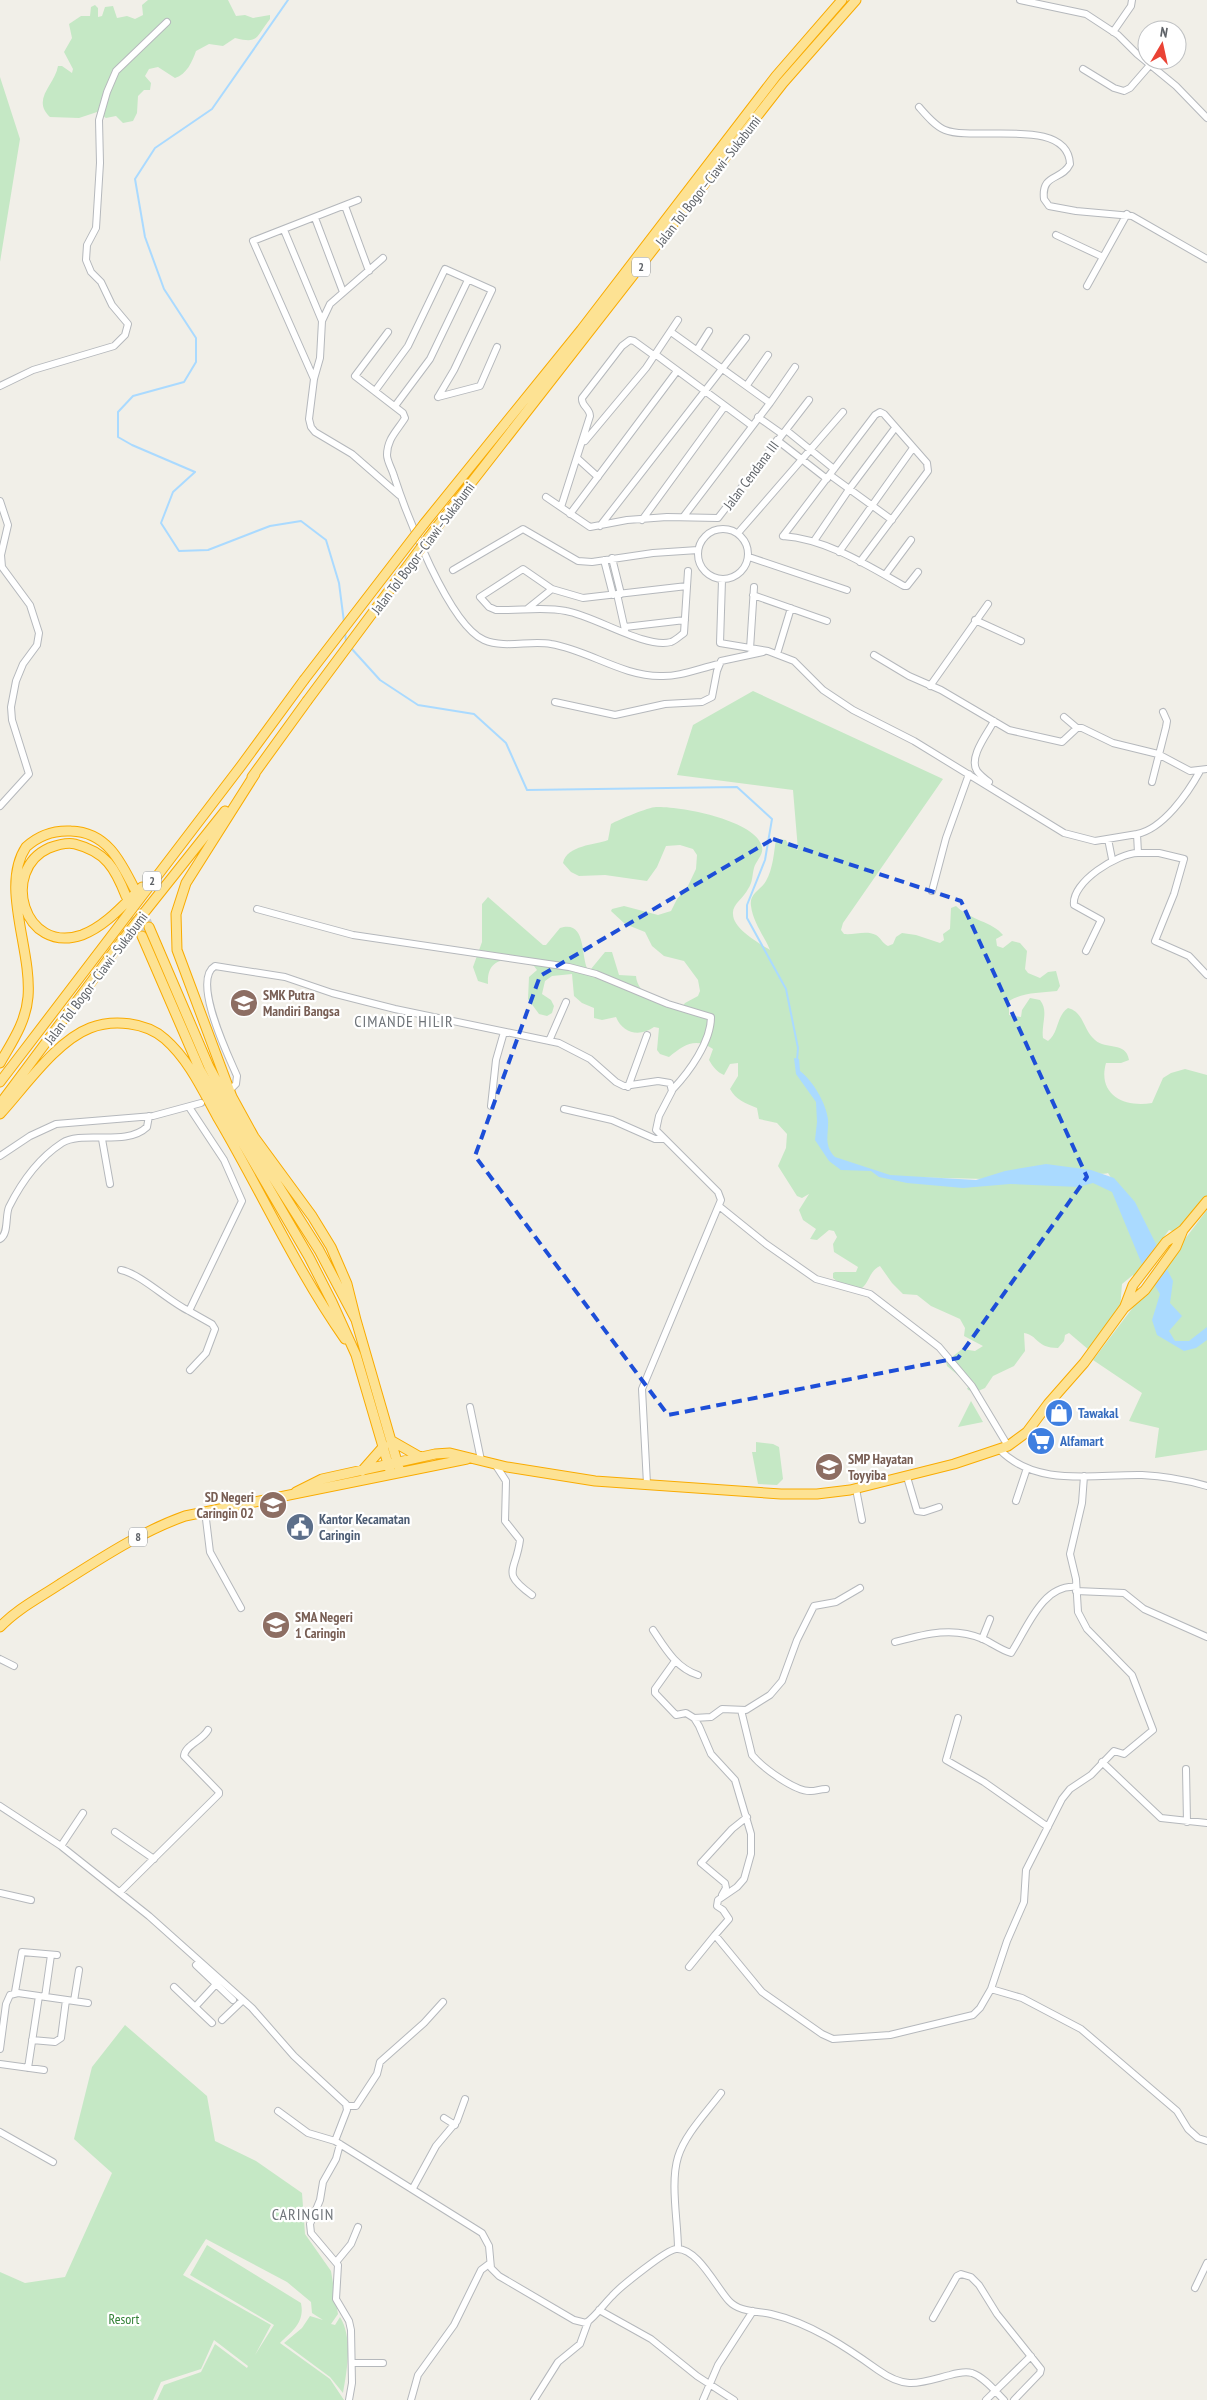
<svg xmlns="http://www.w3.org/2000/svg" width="1207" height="2400" viewBox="0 0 1207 2400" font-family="'PT Sans Narrow',sans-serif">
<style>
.green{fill:#c5e8c5}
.water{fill:#aadaff}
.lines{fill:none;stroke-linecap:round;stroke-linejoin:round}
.stream{stroke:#aadaff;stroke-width:2}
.highway-tunnel{stroke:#ccccc8;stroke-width:9;stroke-dasharray:9 4.5;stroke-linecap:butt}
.minor-casing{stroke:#b5b8bc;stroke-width:8}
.highway-casing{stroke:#f9ab00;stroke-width:11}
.minor{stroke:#fff;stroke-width:6}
.highway{stroke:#fde293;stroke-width:9}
.highway-bridge-casing{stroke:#f9ab00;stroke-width:11;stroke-linecap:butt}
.highway-bridge{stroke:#fde293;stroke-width:9}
.marked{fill:none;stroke:#1d4ed8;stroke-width:4;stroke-dasharray:10 6;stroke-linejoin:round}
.labels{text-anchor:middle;stroke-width:4.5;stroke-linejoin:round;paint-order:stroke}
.shield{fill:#fff;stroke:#8f9295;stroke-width:1}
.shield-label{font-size:12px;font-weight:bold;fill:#5f6368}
.street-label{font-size:14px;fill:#5f6368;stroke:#fff}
.education-label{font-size:14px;font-weight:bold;fill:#785e54;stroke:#fff;text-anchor:start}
.shop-label{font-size:14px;font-weight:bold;fill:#366cbe;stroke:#fff;text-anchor:start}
.service-label{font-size:14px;font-weight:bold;fill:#4e5e75;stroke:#fff;text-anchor:start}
.park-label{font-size:14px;fill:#348238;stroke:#fff}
.quarter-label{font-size:16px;letter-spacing:1px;fill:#70757a;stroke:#fff}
</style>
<rect width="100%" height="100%" fill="#f1efe8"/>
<path class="green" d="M148,0H228L236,16L245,15L253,18L270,15V19C255,38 259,44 235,38L223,46L209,44L196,51C192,62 187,74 175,78L158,67L149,69L145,76L151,83L150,90H144L138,96L137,113L133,121L123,123L116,116L106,118L97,112L79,118L50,117C31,99 55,85 58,66H62L72,73L73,69L64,52L72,38L69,24L81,16H90L91,7L95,5L98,8V17L102,16L105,7L113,6L117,18L127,16L135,19L143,15L142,5Z
M0,77L20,139L0,262Z
M753,691L943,779L843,923L841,930L844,934C855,935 866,930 876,935C881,938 883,944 888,946L893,944L896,937L902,933L916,935L940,943L944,940L943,934L950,929L951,908L956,906C970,920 993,922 1003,935L996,939L997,946L1003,948L1012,941L1020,943L1027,951L1025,969L1028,973L1040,978L1048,972L1056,971L1060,986L1057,991C1039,993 1025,992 1009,1001V1015L1021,1017L1022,1010L1030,998L1040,1000C1049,1011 1041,1024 1043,1038L1048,1041C1059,1033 1056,1016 1068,1008C1084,1012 1083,1030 1095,1040C1106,1050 1126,1041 1129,1060L1121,1063H1106C1097,1095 1125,1108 1152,1103L1163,1078L1171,1073L1185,1069L1207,1075V1207L1200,1205L1178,1233L1169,1230L1160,1242L1169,1244L1157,1257C1150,1243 1132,1229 1136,1211L1128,1204L1108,1173C1098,1176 1042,1171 1034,1166L1030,1171L986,1179L904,1177L907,1181L963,1187L1014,1181L1094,1182L1105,1184L1117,1195L1146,1273L1136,1287L1133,1275L1122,1284L1120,1309L1089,1350L1069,1333L1065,1335L1064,1341L1058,1348C1036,1348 1038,1335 1024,1333L1025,1351L1014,1366L993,1376L985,1388L976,1392L968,1390L967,1388L971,1386L947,1366L946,1362L962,1349L975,1351L983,1346L964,1336L965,1328L960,1319L931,1306L917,1295L903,1294L892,1283L880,1266C869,1271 870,1282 861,1289L839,1283L833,1278V1273L835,1272H856L858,1267L834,1252L833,1244L837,1237L834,1231L829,1230L817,1240L810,1239L816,1229L803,1220L799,1210L809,1194L802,1198L797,1196L778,1166L786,1148L787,1134L777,1123L759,1119L757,1108C745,1103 736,1100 730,1089L738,1076V1063L730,1064L724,1075C717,1072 713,1067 709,1060L713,1049C695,1037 684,1045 669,1057L660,1054L657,1050L659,1028L654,1027C640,1037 623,1034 616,1017L602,1020L594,1018V1008L582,1003L574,996L572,974L552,976L545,981L542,994L551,1000L554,1006L552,1013L547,1016L539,1014L528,999L529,977L537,970L534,966C514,957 486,954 488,984L478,981L473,967L482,942V904L488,897L543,945H546L560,928C586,920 581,954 587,968L591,969L605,952H612L619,975L636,976C637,995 665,1008 682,1007L685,1003L698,996L700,991L698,980L684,961L664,956L652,946L645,932L625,924L611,911L612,909L624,906L658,915L671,911L677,899L687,888L696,869L697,855L693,849L680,845L666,846L657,867L647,881L605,875L579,876L571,872L563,863C567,845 595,845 608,840L611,824C618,820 649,807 656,807C679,806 757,820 762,847C764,854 756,861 754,868C752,875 753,882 748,889C744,898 732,904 733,914C733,929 759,943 770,950C764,936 753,922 751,906C749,893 761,890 766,881C773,869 774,852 776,839L786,840L789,846L798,850L793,790L677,775L693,725Z
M1207,1210V1450L1155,1458L1159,1428L1129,1421L1142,1393L1093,1360Z
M971,1401L983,1422L958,1427Z
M756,1442L773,1444L779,1447L783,1479L777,1485L758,1484L752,1452H756Z
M125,2025L207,2096L215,2141L256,2161L302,2193L305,2234L331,2271L338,2314L331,2324L335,2325L340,2317C353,2338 347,2370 343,2393L330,2377L284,2343L302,2328L310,2316L323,2320L312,2313L311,2302L287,2282L206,2239L183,2275L271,2325L255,2355L274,2325L190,2275L207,2245L301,2303C305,2323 292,2331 280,2343L330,2379L344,2400H157L164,2385L201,2372L215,2344L247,2368L248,2366L214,2340L201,2369L161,2382L153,2400H0V2272L25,2283L65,2277L112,2173L74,2139L92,2067Z"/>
<path class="water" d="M794,1058L799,1059L800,1071C813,1081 826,1103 828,1119C829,1134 823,1145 835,1157L890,1175L976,1180L1005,1171L1046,1164L1091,1170L1114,1178L1135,1202L1161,1254L1146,1274L1112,1192L1093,1183L1078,1187L1010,1184L963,1188L907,1183L879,1177L871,1171L841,1170L829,1161L815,1140L817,1122L816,1102L796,1074Z
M1165,1265L1173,1281L1170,1303L1182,1316L1169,1331L1175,1341H1189L1207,1327V1340L1196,1348L1184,1351L1157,1335L1152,1320L1160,1294L1152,1281Z"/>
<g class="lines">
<path class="stream" d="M288,0L212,109L155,148L135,179L145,237L164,289L196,338V362L184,382L133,396L118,412V437L132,445L195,472L173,492L161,523L179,551L208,550L270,526L301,521L326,540L339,583L344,622
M345,632L346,642
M351,648L380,680L418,705L474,714L506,743L527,790L737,787L772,819L765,860L747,905V918L786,989L798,1048L797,1060"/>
<path class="highway-tunnel" d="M137,895L149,927
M129,904L142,936"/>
<defs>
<path id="minor" d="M1020,0L1086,14L1118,35L1137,54L1176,86L1207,118
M1113,32L1131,6L1132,0
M1083,69L1114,88L1124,91L1130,88L1150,65
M919,107C926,115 935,126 945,130C974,142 1068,116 1070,164C1062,181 1041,173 1044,199L1049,206L1076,211L1132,216L1207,259
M345,206L369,271
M315,218L343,292
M284,230L322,321
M1056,235L1103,257
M383,258L330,304L322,321L320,358L314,379L309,419L311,427L315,432L352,454L399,495
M1087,286L1127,214
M388,332L355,376L403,413L405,418C397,431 387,439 387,455C387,461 392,469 394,476C406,513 449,625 484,640C505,649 530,640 551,644C588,650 622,676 660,676C680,677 700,668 719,664
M671,332L770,403L684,516
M697,350L709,331
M314,379L253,241L358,200
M747,385L768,355
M0,386L33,370L114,346L125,335L128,324L112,305L101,282L91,272L86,260L87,245L96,228L100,163L99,120L107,92L116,71L167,22
M375,391L408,346L445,269L492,290L454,370L438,397
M438,397L480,386L497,347
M770,403L795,367
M395,406L430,359L468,280
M758,417L782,434
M786,430L834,469
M777,440L827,479
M585,441L646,368L678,320
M577,458L598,477
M830,475L892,520
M546,497L590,527L627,520L667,517L718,518L809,400
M0,501L8,525L1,555L2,567L30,605L39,633L37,645L23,664L16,681L11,707L12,720L29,774L0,806
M561,507L590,416C590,408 581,406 582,398L622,346L630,340L634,341L652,354H655L751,425
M570,514L677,371
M642,520L725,406
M600,526L746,338
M698 554a25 25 0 1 1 50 0a25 25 0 1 1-50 0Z
M738,533L843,412
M783,536L875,415L880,412L884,414L927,463L928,471L860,562
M783,536C826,539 867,565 904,586H907L918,572
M814,541L850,488L895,428
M839,552L913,448
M749,557L847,590
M612,558L621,594
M604,560L613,595
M453,570L523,529L578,561L592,562L653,553L698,550
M885,575L911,540
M722,580L720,643L768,651L794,661L823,690L853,710L914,741L1064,833L1095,841L1137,834
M687,586L583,598L552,589L523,569L480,597L489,607L496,610C519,611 543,606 566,611C595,616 645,649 671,642C676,640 680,636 684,633L688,571
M617,594L625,630
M753,595L827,621
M527,609L552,589
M975,620L1021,641
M625,627L685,620
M750,649L754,587
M777,654L791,608
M874,655L909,676L941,690L1009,730L1062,742L1077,728H1082L1113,743L1158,754L1190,771L1207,769
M930,686L988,604
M555,702L615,715L665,704L702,702L712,697L717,671L721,661L763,652
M1064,717L1077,728
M989,782C985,779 980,775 977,771C968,757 988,733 994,721
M1152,782L1166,727L1167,721L1163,712
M1108,839L1112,859
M1138,853H1159L1184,859L1174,894L1155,941L1189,956L1207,975
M932,891L946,838L969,774
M257,909L353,935L569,967L596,974L668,1004L711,1017C711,1042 689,1072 673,1089
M1086,951L1101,920L1074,905C1071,882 1118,853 1138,853L1137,834C1163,829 1188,793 1200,771
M549,1041L566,1002
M628,1087L647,1035
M232,1088L236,1084L237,1076C229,1057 191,980 215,966L285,977L332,993L395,1009L559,1043L590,1059L616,1082L624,1086L658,1081L670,1083L672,1091L659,1116L656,1130L718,1192L721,1200L642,1389L647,1484
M491,1106L496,1060L504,1032
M564,1109L612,1120L655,1139H664
M102,1139L110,1184
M0,1156L30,1136L56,1124L153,1116L201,1103
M719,1206L766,1244L816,1279L870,1294L939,1347L972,1386L1008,1446
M0,1239C9,1234 5,1216 9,1207C21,1183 39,1158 62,1143C82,1130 126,1147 147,1127L149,1116
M121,1270C141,1274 168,1301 189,1311L242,1201L224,1160L189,1107
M189,1311L212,1324L215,1329L206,1353L190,1370
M470,1407L481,1460
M999,1449C1036,1488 1094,1474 1142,1475C1164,1476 1186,1480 1207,1486
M495,1464L506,1481L505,1521L520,1540C516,1572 500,1572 532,1595
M907,1477L917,1511L924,1512L939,1507
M856,1489L862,1520
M1016,1501L1027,1468
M205,1511L210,1552L241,1608
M1076,1591L1124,1593L1144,1609L1207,1637
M653,1630C665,1648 676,1668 698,1675
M982,1639L990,1619
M895,1642C925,1634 953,1626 983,1639C992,1643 1001,1650 1011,1653C1027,1629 1042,1584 1076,1587
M0,1659L14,1666
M675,1661L655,1689V1693L676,1715L686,1713L694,1718L699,1726L711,1754L735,1780L751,1834V1854L744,1879L737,1887L718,1900L717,1906L723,1910L729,1919L715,1935L762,1992L822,2034L833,2039L890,2035L973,2015L980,2008L991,1989L1007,1941L1024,1902L1026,1870L1062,1799L1070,1789L1091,1775L1114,1751L1124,1754L1153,1730L1132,1675L1087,1629L1078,1612L1076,1579L1070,1554L1082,1503L1084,1476
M741,1710L752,1755C762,1767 795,1792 811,1791C816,1791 820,1789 826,1789
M694,1718L711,1717L722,1709L746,1710L770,1695L782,1681L797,1640L814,1606L836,1602L860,1588
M958,1718L946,1760L984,1782L1048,1827
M1102,1762L1161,1818L1207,1823
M1186,1769L1187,1822
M0,1806L61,1846L149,1916L252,2008L294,2056L346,2104L347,2110L335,2141L482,2233L489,2246L491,2268L499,2276L574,2320L586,2323C596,2316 603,2305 612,2296C620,2287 666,2250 676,2249C697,2247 716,2287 729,2301C739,2312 757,2311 771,2314C810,2323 846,2347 878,2370C906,2390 919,2383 950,2375C957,2373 965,2371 972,2373C984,2377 995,2391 1004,2400
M115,1832L154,1859
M61,1846L83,1813
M120,1892L219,1794V1792L184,1756C185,1745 202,1741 208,1730
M0,1893L31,1900
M722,1895L726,1888L725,1883L701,1863L732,1829L747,1817
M196,1965L233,2000
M689,1967L715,1935
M174,1987L212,2023
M991,1989L1022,1998L1081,2029L1177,2111L1188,2129L1198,2138L1207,2141
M15,1992L22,1952L57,1955
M45,1997L51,1955
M74,2001L88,2003
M195,2007L218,1982
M222,2020L243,2000
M32,2040L55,2042L61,2038L66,2000
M0,2049L6,2004L10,1995L18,1993L74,2001L79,1970
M0,2064L44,2070
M28,2068L39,1996
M347,2106H356L377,2074L380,2062L424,2023L443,2002
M278,2111L308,2133L335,2141
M444,2118L455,2125
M0,2132L53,2162
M340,2144L336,2159L323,2182L320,2200L310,2224L311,2233L338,2265L336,2299L349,2321L351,2330L352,2383L349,2400
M413,2188L436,2146L457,2121L465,2099
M678,2249C678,2222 670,2183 678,2157C685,2134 707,2112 721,2093
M337,2261L351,2244L358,2227
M1195,2288L1207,2263
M599,2310L651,2339L697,2376L734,2400
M933,2318L957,2276L961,2274L971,2277L979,2285L997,2314L1041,2369L1040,2373L1014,2400
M352,2363H383
M411,2400L418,2375L454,2325L481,2270L489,2264
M534,2400L558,2362L580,2344L588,2322
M703,2400L718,2365L753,2311
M986,2400L1031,2356"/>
<path id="highway" d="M424,524L581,330L776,76L842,0
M429,537L783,83L856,0
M255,774L186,883L176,914L177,950L232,1097L254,1137L312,1216L331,1247L347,1284L356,1320
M252,777L307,701
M126,896C115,868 106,852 75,844C67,842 57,845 49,848C0,870 23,955 82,935C106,926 124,904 142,887
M149,927L209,1067L248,1138L319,1250L356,1320L400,1472
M142,936L200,1070L309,1257L332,1302L356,1355L391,1474
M0,1063C12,1042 26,1022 28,997C32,949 0,886 26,847C39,835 53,830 71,831C106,832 120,860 134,888
M0,1082L241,766L304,680
M0,1104L124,938L225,811
M0,1114C24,1088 56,1041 90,1028C113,1019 146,1022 165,1039C189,1060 203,1091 218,1118C261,1191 296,1269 345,1339
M1125,1306L1133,1285L1166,1242L1183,1230L1207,1201
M392,1441L420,1457
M362,1471L384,1446
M296,1492L322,1479L435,1454L450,1453L507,1467L595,1481L781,1494H817L850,1490L954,1464L1008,1446L1027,1432L1048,1404L1084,1363L1124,1308L1145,1290L1176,1247L1183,1230
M0,1627C17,1609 39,1598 60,1584C100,1559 140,1532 185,1516L467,1459"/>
</defs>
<use href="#minor" class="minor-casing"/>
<use href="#highway" class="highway-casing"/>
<use href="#minor" class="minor"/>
<use href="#highway" class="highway"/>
<defs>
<path id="highway-bridge" d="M304,680L424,524
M307,701L429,537"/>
</defs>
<use href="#highway-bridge" class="highway-bridge-casing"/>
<use href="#highway-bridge" class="highway-bridge"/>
</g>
<path class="marked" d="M773,839L961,901L1087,1177L958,1358L668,1415L475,1156L540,976Z"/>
<defs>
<symbol id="school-disc" viewBox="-11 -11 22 22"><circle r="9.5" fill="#8d6e63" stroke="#fff"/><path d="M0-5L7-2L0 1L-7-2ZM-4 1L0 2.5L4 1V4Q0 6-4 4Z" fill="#fff"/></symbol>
<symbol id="shop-disc" viewBox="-11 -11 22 22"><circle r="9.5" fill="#3f7fe0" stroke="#fff"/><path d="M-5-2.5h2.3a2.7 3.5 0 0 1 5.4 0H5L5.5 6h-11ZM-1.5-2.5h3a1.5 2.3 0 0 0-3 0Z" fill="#fff"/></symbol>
<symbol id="supermarket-disc" viewBox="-11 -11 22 22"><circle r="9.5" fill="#3f7fe0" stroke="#fff"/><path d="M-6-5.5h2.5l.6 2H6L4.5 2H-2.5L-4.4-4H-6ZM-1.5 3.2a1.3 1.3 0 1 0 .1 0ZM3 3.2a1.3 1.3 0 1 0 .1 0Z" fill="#fff"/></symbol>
<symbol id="civic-disc" viewBox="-11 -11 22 22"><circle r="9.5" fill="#5c6f8a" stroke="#fff"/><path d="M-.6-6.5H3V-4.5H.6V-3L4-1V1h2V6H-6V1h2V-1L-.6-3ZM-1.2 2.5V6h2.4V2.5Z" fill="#fff"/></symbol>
</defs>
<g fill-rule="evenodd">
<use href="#school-disc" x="228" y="987" width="32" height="32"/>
<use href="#shop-disc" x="1043" y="1397" width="32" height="32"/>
<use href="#supermarket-disc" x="1025" y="1425" width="32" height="32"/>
<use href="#school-disc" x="813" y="1451" width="32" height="32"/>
<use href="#school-disc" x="257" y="1489" width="32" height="32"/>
<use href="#civic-disc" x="284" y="1511" width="32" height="32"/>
<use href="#school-disc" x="260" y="1609" width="32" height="32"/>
</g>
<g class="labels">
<g class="shield">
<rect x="632" y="257.5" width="18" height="19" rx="4"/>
<rect x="143" y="871.5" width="18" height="19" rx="4"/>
<rect x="129" y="1527.5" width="18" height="19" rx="4"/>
</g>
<g class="shield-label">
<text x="641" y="271">2</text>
<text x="152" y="885">2</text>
<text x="138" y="1541">8</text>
</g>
<g class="street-label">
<text transform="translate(708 181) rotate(-52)" y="5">Jalan Tol Bogor–Ciawi–Sukabumi</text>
<text transform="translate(751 475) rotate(-53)" y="5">Jalan Cendana III</text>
<text transform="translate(423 548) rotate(-53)" y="5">Jalan Tol Bogor–Ciawi–Sukabumi</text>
<text transform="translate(96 978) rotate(-53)" y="5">Jalan Tol Bogor–Ciawi–Sukabumi</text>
</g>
<g class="education-label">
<text x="263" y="1000">SMK Putra<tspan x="263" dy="16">Mandiri Bangsa</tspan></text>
<text x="848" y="1464">SMP Hayatan<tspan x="848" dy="16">Toyyiba</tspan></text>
<text x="254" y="1502" text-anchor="end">SD Negeri<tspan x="254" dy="16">Caringin 02</tspan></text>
<text x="295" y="1622">SMA Negeri<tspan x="295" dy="16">1 Caringin</tspan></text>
</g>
<g class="shop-label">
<text x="1078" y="1418">Tawakal</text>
<text x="1060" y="1446">Alfamart</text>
</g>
<g class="service-label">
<text x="319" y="1524">Kantor Kecamatan<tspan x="319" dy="16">Caringin</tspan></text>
</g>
<g class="park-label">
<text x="124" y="2324">Resort</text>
</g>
<g class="quarter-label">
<text x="404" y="1027">CIMANDE HILIR</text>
<text x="303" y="2220">CARINGIN</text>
</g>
</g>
<g transform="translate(1162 45) rotate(9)"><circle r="24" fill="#ffffff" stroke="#bfc1c3"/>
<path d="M0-4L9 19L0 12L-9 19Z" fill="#ea4335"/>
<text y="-8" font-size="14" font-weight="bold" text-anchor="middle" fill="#5f6368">N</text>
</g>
</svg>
